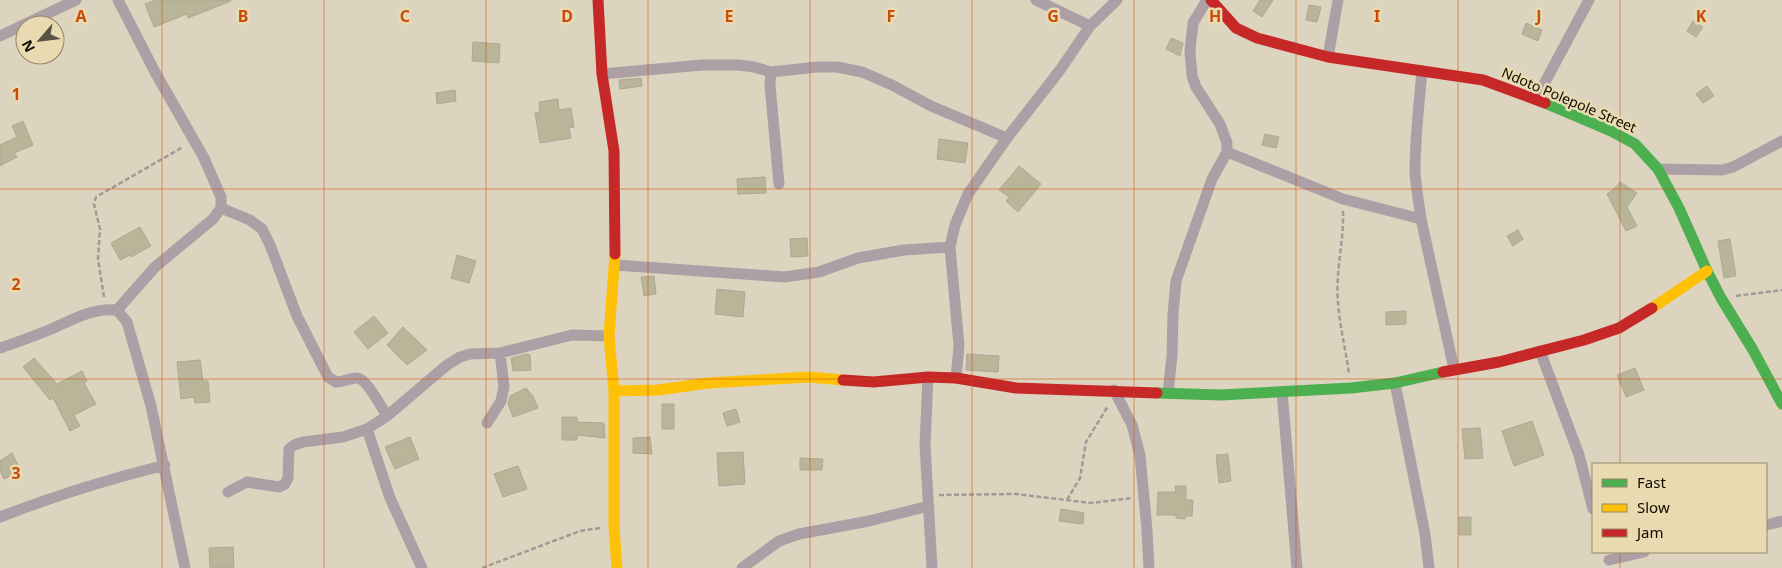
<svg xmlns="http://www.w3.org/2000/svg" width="1782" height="568" viewBox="0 0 1782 568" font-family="'Noto Sans',sans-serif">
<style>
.building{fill:#b9b598;stroke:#aca897}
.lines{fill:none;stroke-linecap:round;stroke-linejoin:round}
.path{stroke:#a29998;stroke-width:2.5;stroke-dasharray:5 2.5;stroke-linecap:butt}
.street{stroke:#aca0a6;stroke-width:11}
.fast{stroke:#4caf50;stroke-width:11}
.slow{stroke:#ffc107;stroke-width:11}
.jam{stroke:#c62828;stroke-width:11}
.grid{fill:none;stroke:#c84d0a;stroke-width:1;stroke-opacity:0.55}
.labels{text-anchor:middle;stroke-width:5;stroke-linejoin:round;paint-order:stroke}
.street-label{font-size:14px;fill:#100b01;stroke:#eadab2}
.grid-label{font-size:16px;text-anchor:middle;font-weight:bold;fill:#c84d0a;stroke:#eadab2;stroke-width:5;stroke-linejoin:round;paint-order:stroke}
</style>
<rect width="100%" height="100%" fill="#ddd4bf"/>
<path class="building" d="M156,0H231V1L188,18L187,14L154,27L145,4Z
M1260,0H1273L1262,17L1253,11Z
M1309,5L1321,7L1317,22L1306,20Z
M1693,21L1703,27L1696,37L1687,31Z
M1526,23L1542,30L1538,41L1522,34Z
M1171,38L1183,43L1180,56L1166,49Z
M473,42L500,44L499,63L472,61Z
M641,78L642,86L620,89L619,80Z
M1707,86L1714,96L1703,103L1696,94Z
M455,90L456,101L437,104L436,93Z
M558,99L559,110L571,108L574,127L569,128L571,138L540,143L535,113L540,112L539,102Z
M23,121L33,145L14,153L17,157L0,166V145L17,137L12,126Z
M1265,134L1279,137L1276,148L1262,145Z
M939,139L968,143L965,163L937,159Z
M1019,166L1041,184L1018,212L1006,201L1009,197L999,190Z
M765,177L766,193L738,194L737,179Z
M1620,182L1637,193L1627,207L1637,226L1626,231L1607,194L1615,188Z
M140,227L151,246L131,257L130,255L120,260L111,243Z
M1518,230L1523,239L1513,246L1507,236Z
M807,238L808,256L791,257L790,239Z
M1730,239L1736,276L1724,278L1718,241Z
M457,255L476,261L469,283L451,278Z
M654,276L656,294L644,296L641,277Z
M717,289L745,292L743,317L715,314Z
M1406,311V324L1386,325V312Z
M374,316L388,333L368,349L354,332Z
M403,327L427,350L407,365L387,345Z
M527,354L530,355L531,370L513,371L511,358Z
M967,354L999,356L998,372L966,370Z
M34,358L57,384L82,371L87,381L84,383L96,404L74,415L80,426L70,431L53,398L50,400L23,367Z
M200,360L203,381H208L210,402L195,403L194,397L181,399L177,362Z
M1635,368L1644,390L1626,397L1617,375Z
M526,388L533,396L538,408L513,417L508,404L510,396Z
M662,404H674V429H662Z
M736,409L740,422L727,426L723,413Z
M562,417H577V422L604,423L605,438L577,435V440H562Z
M1532,421L1544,455L1514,466L1502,431Z
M1480,428L1483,458L1465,459L1462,429Z
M410,437L419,459L395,469L385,447Z
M650,437L652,454L633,453V438Z
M743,452L745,484L719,486L717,453Z
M12,453L21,471L4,479L0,471V461Z
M1228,454L1231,481L1219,483L1216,455Z
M800,458L823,459L822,470H800Z
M518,466L527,489L503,497L494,474Z
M1175,486H1186V500H1193L1192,516H1186L1185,519L1176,518V515H1157L1158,492H1176Z
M1061,509L1084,513L1083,524L1059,521Z
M1459,517H1471V535H1459Z
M233,547L234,568H210L209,548Z"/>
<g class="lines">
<path class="path" d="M1343,211C1344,234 1339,255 1338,277C1335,309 1345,343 1349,374
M1736,296L1782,290
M104,297L98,259L100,229L94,204L96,197L183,147
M939,495L1016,494L1091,503L1132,498
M1067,500L1080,478L1086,442L1108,406
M482,568L580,531L600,528"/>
<path class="street" d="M1036,0L1090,26
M0,36L76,0
M1328,57L1338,0
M1422,71C1419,105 1415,138 1415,172C1416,188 1419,203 1421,219L1454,369
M771,72L770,85L779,184
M602,74L702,65H739L754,67L771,72L817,67H837L862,72L892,85L931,106L1007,138
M1536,99L1589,0
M1227,152L1343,199L1421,219
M1658,169L1722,170L1733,167L1782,141
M221,208L250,220L262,229L270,245L297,316L328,377L336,382C343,382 350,378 357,378C366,378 382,408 387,416
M615,265L785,277L819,272L858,258L904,250L950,247
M117,310L155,267L213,219L221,208V197L204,158L155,72L118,0
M0,348C15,343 29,338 44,332C67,323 91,307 117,310L127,322L151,406L185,568
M1540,351L1579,455L1593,509
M928,377L925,445L932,568
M956,378L959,346L950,247L955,225L968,194L1007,138L1060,70L1090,26L1117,0
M1395,383L1425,534L1429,568
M1114,390L1132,425L1140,455L1147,530L1149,568
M1282,392L1297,568
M1168,393L1172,356L1173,314L1176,281L1212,179L1227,152V143L1220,124L1196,87L1192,76L1190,51L1193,23L1207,0
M487,423L501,401L504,387L500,353
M367,429L390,498L422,568
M228,492L247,482L279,487L285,484L288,478L289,449L294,445L303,442L343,437L367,429L387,416L447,365L460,357L470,354L500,353L572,335L609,336
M0,517C54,496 109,479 165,465
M1766,525L1782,521
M1609,560L1644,552
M742,568L779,541L799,534L869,521L929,506"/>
<path class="fast" d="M1545,103L1611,131L1635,144L1658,169L1679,208L1707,271L1721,298L1753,350L1782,404
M1157,393L1221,395L1351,388L1395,383L1443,372"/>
<path class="slow" d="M615,254L609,336L614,391V527L617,568
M1652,308L1707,271
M614,391L658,390L708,383L809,377L843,380"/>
<path class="jam" d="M598,0L602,74L614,151L615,254
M1211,0L1236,28L1257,38L1328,57L1483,80L1545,103
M1443,372L1499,362L1584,340L1619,328L1652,308
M843,380L874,382L928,377L956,378L1016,388L1157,393"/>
</g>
<path class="grid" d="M162,0V568M324,0V568M486,0V568M648,0V568M810,0V568M972,0V568M1134,0V568M1296,0V568M1458,0V568M1620,0V464M0,189H1782M0,379H1782M1620,552V568"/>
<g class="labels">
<g class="street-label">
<text transform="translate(1569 100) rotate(23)" y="5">Ndoto Polepole Street</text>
</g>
</g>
<g class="grid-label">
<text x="81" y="22">A</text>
<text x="243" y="22">B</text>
<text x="405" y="22">C</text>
<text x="567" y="22">D</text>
<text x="729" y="22">E</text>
<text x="891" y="22">F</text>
<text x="1053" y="22">G</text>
<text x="1215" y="22">H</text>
<text x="1377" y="22">I</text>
<text x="1539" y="22">J</text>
<text x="1701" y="22">K</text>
<text x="16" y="100">1</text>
<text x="16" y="290">2</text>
<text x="16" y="479">3</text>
</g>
<rect x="1592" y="463" width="175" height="90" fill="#eadab2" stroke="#93876b"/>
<rect x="1602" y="479" width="25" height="8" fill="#4caf50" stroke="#93876b"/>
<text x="1637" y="488" font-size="15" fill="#100b01">Fast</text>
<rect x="1602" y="504" width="25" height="8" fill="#ffc107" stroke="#93876b"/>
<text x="1637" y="513" font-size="15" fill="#100b01">Slow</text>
<rect x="1602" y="529" width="25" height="8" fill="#c62828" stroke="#93876b"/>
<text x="1637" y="538" font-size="15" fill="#100b01">Jam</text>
<g transform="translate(40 40) rotate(242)"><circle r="24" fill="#eadab2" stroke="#93876b"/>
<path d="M0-4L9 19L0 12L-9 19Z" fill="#585144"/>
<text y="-8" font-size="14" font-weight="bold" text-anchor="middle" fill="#100b01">N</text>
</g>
</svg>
